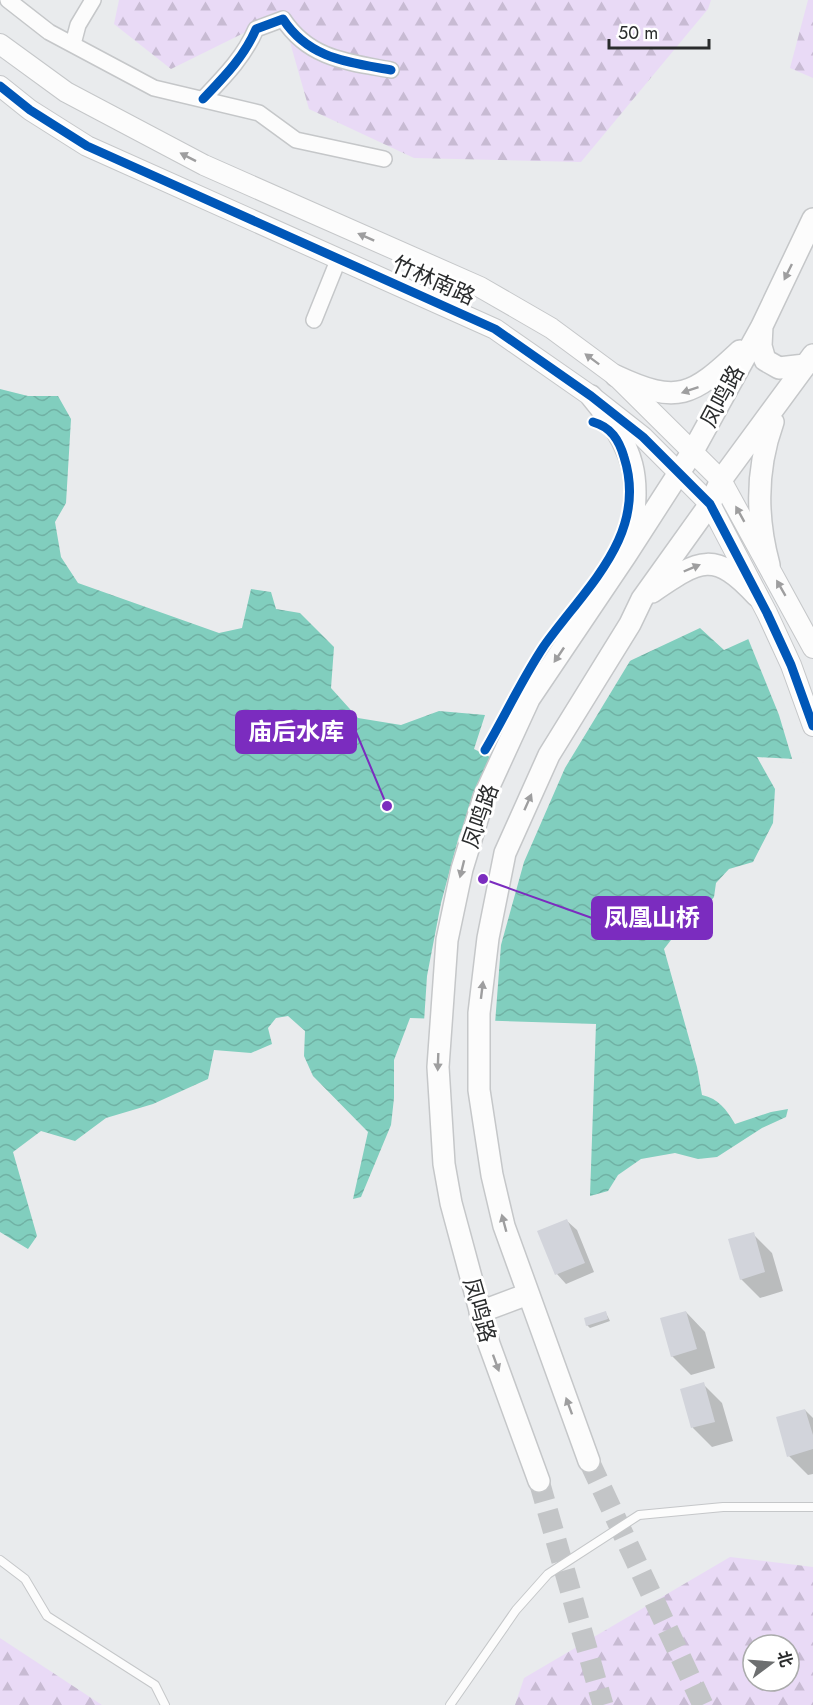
<svg xmlns="http://www.w3.org/2000/svg" width="813" height="1705" viewBox="0 0 813 1705" font-family="Jost,'Noto Sans SC',sans-serif">
<style>
.forest{fill:url(#forest-firs);fill-rule:evenodd}
.water{fill:url(#water-waves)}
.pier{fill:#e9ebed}
.shadow{fill:#0003}
.building{fill:#d2d4db}
.lines{fill:none;stroke-linecap:round;stroke-linejoin:round}
.secondary-tunnel{stroke:#c3c5c7;stroke-width:21;stroke-dasharray:21 10;stroke-linecap:butt}
.service-casing{stroke:#c5c7c9;stroke-width:10}
.minor-casing{stroke:#c5c7c9;stroke-width:18}
.tertiary-casing{stroke:#c5c7c9;stroke-width:22}
.secondary-casing{stroke:#c5c7c9;stroke-width:24}
.service{stroke:#fcfcfc;stroke-width:8}
.minor{stroke:#fcfcfc;stroke-width:15}
.tertiary{stroke:#fcfcfc;stroke-width:20}
.secondary{stroke:#fcfcfc;stroke-width:21}
.cycleway-casing{stroke:#fff;stroke-width:13}
.cycleway{stroke:#0057b8;stroke-width:9}
.oneway{fill:#9e9e9f}
.labels{text-anchor:middle;stroke-width:6;stroke-linejoin:round;paint-order:stroke}
.street-label{font-size:22px;fill:#2a2c2d;stroke:#fff}
.leader{fill:none;stroke:#7b2cbf;stroke-width:2}
.callout-dot{fill:#7b2cbf;stroke:#fff;stroke-width:2}
.callout{fill:#7b2cbf;stroke:#7b2cbf;stroke-width:2}
.callout-label{font-size:24px;text-anchor:middle;font-weight:bold;fill:#fff}
</style>
<defs>
<pattern id="forest-firs" width="22" height="20" patternUnits="userSpaceOnUse" patternTransform="scale(1.5)"><rect width="22" height="20" fill="#e9daf6"/><path d="M5 1l3.5 6h-7zM16 11l3.5 6h-7z" fill="#c8bbd3"/></pattern>
<pattern id="water-waves" width="16" height="10" patternUnits="userSpaceOnUse" patternTransform="scale(1.5)"><rect width="16" height="10" fill="#81cebe"/><path d="M0 5q4-4 8 0t8 0" fill="none" stroke="#70b1a4"/></pattern>
</defs>
<rect width="100%" height="100%" fill="#e9ebed"/>
<path class="forest" d="M119,0H711L708,9L581,162L414,158L309,109L282,14L171,69L114,24Z
M808,0H813V78L790,68Z
M730,1557L813,1567V1705H515L524,1678ZM753,1645H789V1681H753Z
M0,1638L102,1705H0Z"/>
<path class="water" d="M0,389L28,396H58L71,419L66,503L55,522L61,557L78,583L219,633L242,628L251,589L271,592L276,609L300,613L334,647L331,688L358,718L401,725L439,711L485,715L474,749L490,757L572,688L700,628L724,650L813,610V760L757,757L775,789L773,823L753,862L729,869L716,883L714,897L697,918L667,927L671,940L664,949L697,1067L702,1095C719,1099 726,1109 735,1124L771,1112L788,1109L786,1117L762,1128L717,1157L698,1159L675,1153L641,1159L618,1175L608,1191L590,1196L596,1024L410,1018L394,1060V1098L391,1125L361,1197L353,1199L368,1132L313,1076L304,1056L305,1031L288,1016L276,1018L268,1028L272,1044L251,1053L214,1050L208,1079L153,1104L106,1118L75,1141L41,1131L13,1152L37,1236L28,1249L0,1232Z"/>
<path class="pier" d="M813,607V763L793,762L779,715L747,636Z
M633,656L565,768L524,862L501,945L495,1024L424,1022L427,976L441,903L459,836L504,741L570,685Z"/>
<path class="shadow" d="M567,1221L577,1230L594,1272L566,1284L557,1274Z
M753,1234L772,1253L783,1291L760,1298L741,1279Z
M686,1312L705,1332L715,1368L691,1375L672,1356Z
M606,1313L610,1321L590,1328L587,1325Z
M703,1384L722,1403L733,1441L712,1447L693,1428L682,1390Z
M805,1410L813,1418V1474L808,1475L789,1456Z"/>
<path class="building" d="M567,1219L585,1263L555,1275L537,1231Z
M754,1232L765,1272L740,1280L728,1239Z
M606,1311L608,1319L586,1326L584,1318Z
M686,1311L697,1349L671,1357L660,1318Z
M704,1382L715,1422L691,1428L680,1389Z
M805,1409L813,1435V1449L787,1457L776,1417Z"/>
<g class="lines">
<path class="secondary-tunnel" d="M589,1461L703,1705
M539,1481L603,1705"/>
<defs>
<path id="service" d="M0,1560L25,1579L47,1616L155,1685L165,1705
M450,1705L516,1610L548,1574L639,1515L723,1507H813"/>
<path id="minor" d="M8,0L49,32L154,88L259,113L296,140L384,159
M73,44L78,25L93,0
M203,99C224,77 244,57 256,29L283,19C309,59 348,62 391,70
M314,320L339,258"/>
<path id="tertiary" d="M0,44L66,92L204,165L480,287L551,328L616,376L721,480L813,648
M0,86L30,110L87,146L495,329L591,396L643,437L710,504L767,613L791,665L813,726"/>
<path id="secondary" d="M762,326L761,346L765,360L779,368L805,365
M616,376C678,405 692,396 740,351
M591,396C636,451 642,474 629,544
M769,565C756,517 756,469 773,422
M652,592C700,559 715,550 757,596
M480,1312L528,1294
M589,1461L504,1226L492,1175L479,1090V1013L488,938L505,853L549,755L630,624L642,599L710,504L721,480L813,355
M539,1481L489,1344L451,1203L444,1164L438,1067L447,940L462,869L484,797L529,699L626,555L693,451L762,326L813,219"/>
</defs>
<use href="#service" class="service-casing"/>
<use href="#minor" class="minor-casing"/>
<use href="#tertiary" class="tertiary-casing"/>
<use href="#secondary" class="secondary-casing"/>
<use href="#service" class="service"/>
<use href="#minor" class="minor"/>
<use href="#tertiary" class="tertiary"/>
<use href="#secondary" class="secondary"/>
<defs>
<path id="cycleway" d="M0,86L30,110L87,146L495,329L591,396L643,437L710,504L767,613L791,665L813,726
M203,99C224,77 244,57 256,29L283,19C309,59 348,62 391,70
M485,750C505,716 522,679 544,646C585,588 649,535 624,457C619,440 611,427 593,422"/>
</defs>
<use href="#cycleway" class="cycleway-casing"/>
<use href="#cycleway" class="cycleway"/>
</g>
<defs><path id="oneway-solid" d="M-6-.8H1V-3.2L6.5 0L1 3.2V.8H-6Z" transform="scale(1.5)"/></defs>
<g class="oneway">
<use href="#oneway-solid" transform="translate(188 157) rotate(-153)"/>
<use href="#oneway-solid" transform="translate(366 237) rotate(-156)"/>
<use href="#oneway-solid" transform="translate(788 272) rotate(116)"/>
<use href="#oneway-solid" transform="translate(592 359) rotate(-143)"/>
<use href="#oneway-solid" transform="translate(690 390) rotate(161)"/>
<use href="#oneway-solid" transform="translate(740 514) rotate(-119)"/>
<use href="#oneway-solid" transform="translate(692 568) rotate(-23)"/>
<use href="#oneway-solid" transform="translate(781 588) rotate(-120)"/>
<use href="#oneway-solid" transform="translate(559 655) rotate(124)"/>
<use href="#oneway-solid" transform="translate(528 802) rotate(-66)"/>
<use href="#oneway-solid" transform="translate(462 869) rotate(104)"/>
<use href="#oneway-solid" transform="translate(482 990) rotate(-83)"/>
<use href="#oneway-solid" transform="translate(438 1062) rotate(92)"/>
<use href="#oneway-solid" transform="translate(504 1223) rotate(-105)"/>
<use href="#oneway-solid" transform="translate(496 1363) rotate(70)"/>
<use href="#oneway-solid" transform="translate(569 1406) rotate(-110)"/>
</g>
<g class="labels">
<g class="street-label">
<text transform="translate(434 280) rotate(24)" y="8">竹林南路</text>
<text transform="translate(722 396) rotate(-62)" y="8">凤鸣路</text>
<text transform="translate(480 816) rotate(-71)" y="8">凤鸣路</text>
<text transform="translate(480 1310) rotate(74)" y="8">凤鸣路</text>
</g>
</g>
<path class="leader" d="M387 806L356 732M483 879L592 918"/>
<g class="callout-dot">
<circle cx="387" cy="806" r="6"/>
<circle cx="483" cy="879" r="6"/>
</g>
<g class="callout">
<rect x="236" y="711" width="120" height="42" rx="6"/>
<rect x="592" y="897" width="120" height="42" rx="6"/>
</g>
<g class="callout-label">
<text x="296" y="740">庙后水库</text>
<text x="652" y="926">凤凰山桥</text>
</g>
<g transform="translate(771 1663) rotate(74)"><circle r="28" fill="#ffffff" stroke="#aaabab" stroke-width="1.5"/>
<path d="M0-4.5L10 22L0 15L-10 22Z" fill="#6d6f70"/>
<text y="-9" font-size="16" font-weight="bold" text-anchor="middle" fill="#2a2c2d">北</text>
</g>
<path d="M609 39v9h100v-9" fill="none" stroke="#2a2c2d" stroke-width="3"/>
<text x="618" y="39" font-size="18" fill="#2a2c2d" stroke="#ffffff" stroke-width="4.5" paint-order="stroke">50 m</text>
</svg>
